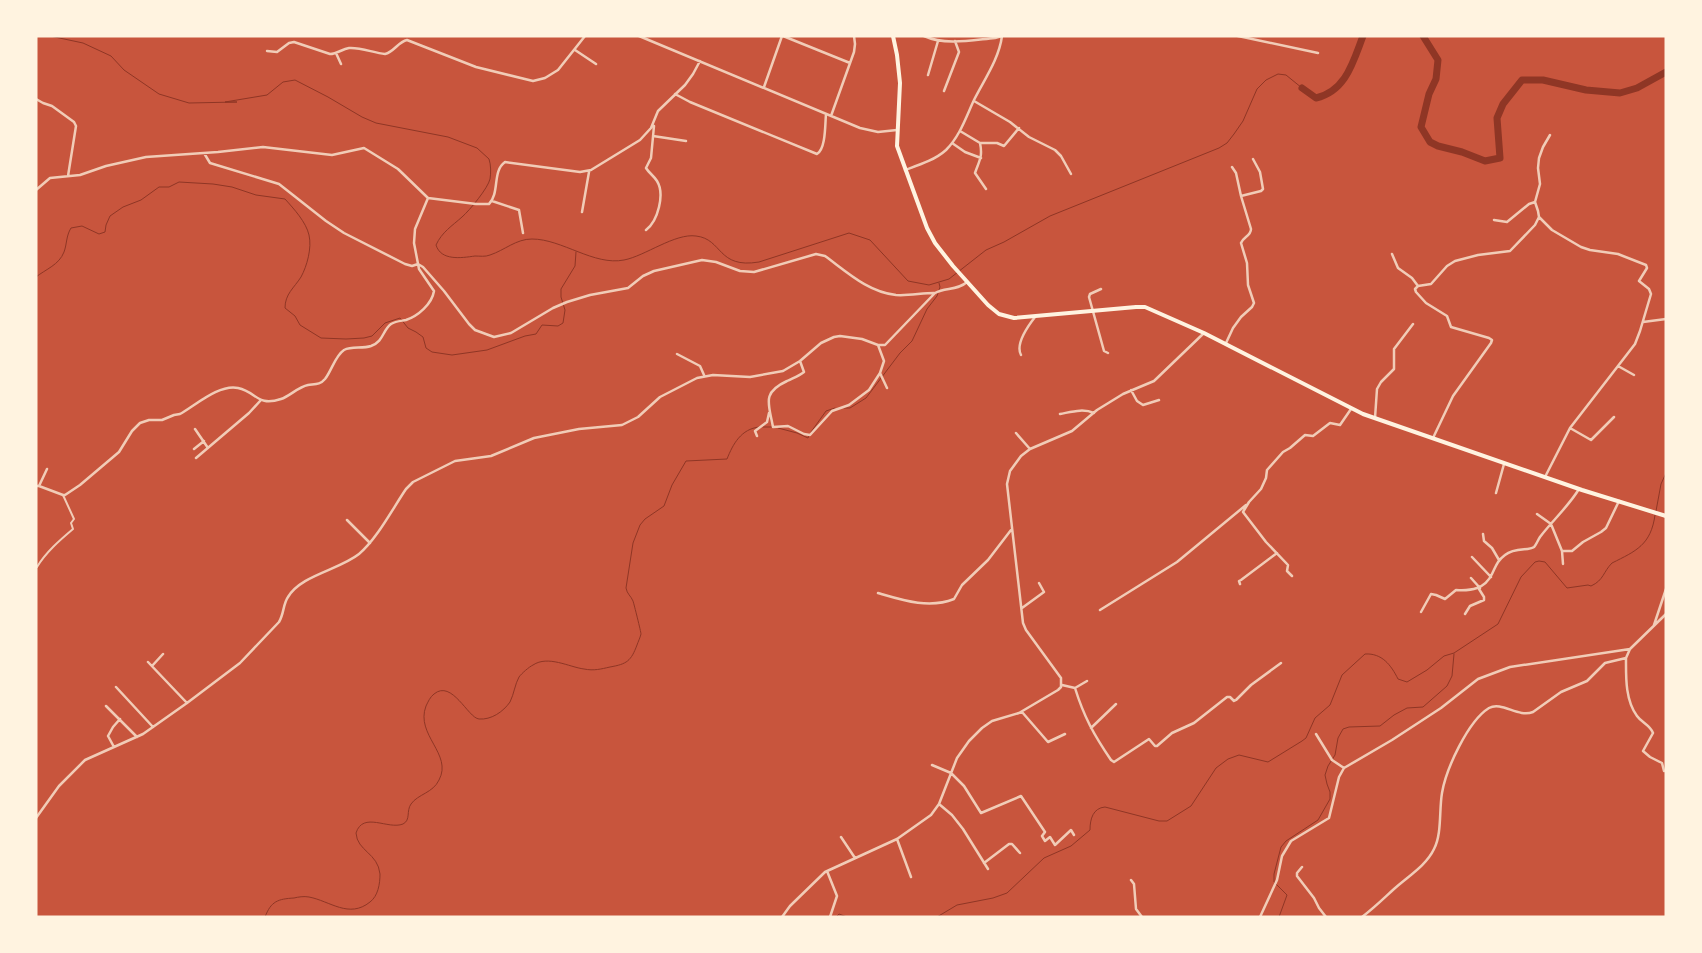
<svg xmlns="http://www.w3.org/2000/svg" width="1702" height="953" viewBox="0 0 1702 953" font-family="Signika,sans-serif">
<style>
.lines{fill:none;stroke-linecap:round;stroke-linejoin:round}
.stream{stroke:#8f3625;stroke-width:1}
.river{stroke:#8f3625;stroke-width:7}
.pedestrian{stroke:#f1ccb7;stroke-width:2}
.minor{stroke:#f1ccb7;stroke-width:2.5}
.trunk{stroke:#fff3e0;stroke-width:4}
</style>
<rect width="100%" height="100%" fill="#c8553d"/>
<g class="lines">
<path class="stream" d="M50,36L83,43L111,56L124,70L159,94L189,103L237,102H225L267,95L283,82L295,80L328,97L362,117L376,123L448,137L477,148L489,159C491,165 491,173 490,179C488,188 470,210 462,217C452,226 442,232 436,245C441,261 461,258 475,256C480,256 485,257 490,255C505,250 516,239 532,239C562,239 594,266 624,260C645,256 675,233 696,236C723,239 717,269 759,262L849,233L870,240L908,281L929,285L949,279L986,250L1004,242L1050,216L1219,148L1227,143L1234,134L1243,121L1257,89L1266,80L1278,74L1286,75L1302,88
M36,277C46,269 59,265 64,252C67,244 66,236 71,228L82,226L99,234L105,232L106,225L110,216L123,207L141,200L159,187H169L179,182L213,184L232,187L256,195L285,199C294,209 306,222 309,235C312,248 307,266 301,277C294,288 285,294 285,308L295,316L300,325L321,338L346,339L364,338L372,336L385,323L400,318L408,328L416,332L423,337L426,348L432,352L452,355L487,350L525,336L536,334L542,325L558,326L563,323L565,310L561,297V289L575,266L576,252
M844,408H850L866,398L900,353L912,341L927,309L937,296L940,287L939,283
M763,427H772
M778,428L797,433L808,438L809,436
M811,432L826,411L835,408
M1656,511L1661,484L1666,473
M265,917C271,901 278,899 294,898C298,897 304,896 309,897C330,901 349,919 370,902C378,896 380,884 380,874C378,853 357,851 356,833C363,811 388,830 403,824C411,820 406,811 411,804C418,794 433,793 439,780C453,754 415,735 426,706C428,702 430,697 434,694C452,679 468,718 479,719C491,720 503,712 510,702C514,694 515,684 519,677C522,673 529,667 533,665C548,655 569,667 584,669C594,671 601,669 610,667C627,664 631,661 637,645C638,642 640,638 641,634C641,632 634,604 633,601C631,596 627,594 626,588L633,543L640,525L645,519L664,506L672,485L686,461L727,459C733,444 741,429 759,427
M836,917L839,914L847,917
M937,917L957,905L993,898L1007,893L1044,858L1071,846L1090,830C1090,819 1093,808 1105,807L1159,821H1167L1191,806L1216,768L1228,759L1239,755L1268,762L1302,741L1306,738L1315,718L1330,705L1342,675L1365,654C1382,653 1391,665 1398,679L1407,682L1427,670L1444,656L1454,653L1498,624L1521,577L1535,562L1539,561L1545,562L1567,588L1588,585L1591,586C1604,580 1603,572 1612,563C1636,551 1651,545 1655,515
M1279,917L1287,895L1274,882V874L1281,847L1286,841L1318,820L1330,799V792L1327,784L1325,775L1328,766L1335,755L1338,738L1343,729L1349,727L1380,726L1394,715L1407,708L1423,707L1447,686L1452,676L1454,654"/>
<path class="river" d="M1423,36L1438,60L1436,79L1429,94L1421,127L1430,142L1438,146L1462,152L1485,161L1500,158L1497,118L1503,104L1522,80H1543L1586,90L1620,93L1637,88L1666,72
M1302,88L1316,98C1346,91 1353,62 1363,36"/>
<path class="pedestrian" d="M37,567C46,552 60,540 73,529L71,523L74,519L63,495"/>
<path class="minor" d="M639,36L860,128L878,132L897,130
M783,36L850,63
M924,36C946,46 973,40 995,38L1002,36
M1238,36L1318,53
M575,50L596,64
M267,51L277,52L289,43L294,42L330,54C337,54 342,49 349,48C360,47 374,53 385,54C394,52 398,42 407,40L476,67L533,81L545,78L558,70L585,36
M336,53L341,64
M928,75L938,41
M764,87L782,36
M944,91L959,52L955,41
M675,94L690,102L817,154C826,149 825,124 826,114
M36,99L43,103L52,106L74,122L76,126L68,176
M974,101L1010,122L1029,137L1055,150L1061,156L1071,174
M831,116L854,52L855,44L854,36
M960,131L980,143H997L1004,146L1019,128
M653,136L686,141
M952,143L965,152L981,158
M980,143C983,157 979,161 975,173L986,189
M204,153L210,163L279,184L326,221L344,233L405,264L412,266L418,264L423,267L444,291L469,324L475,330L494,337L511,333L553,308L567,302L590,295L628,288L643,276L654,271L702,260L716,262L740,271L754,272L816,254L825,256C847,272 868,292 896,295C908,296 922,293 934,293
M905,170C919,165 935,160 946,150C960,136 966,117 974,100C984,80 999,59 1002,36
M36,190L50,178L80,175L106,166L146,157L218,152L263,147L332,155L364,148L398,169L428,198
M1241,196L1261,191L1263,189L1260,172L1253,159
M492,201L519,210L523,233
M582,212L589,172
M1539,217L1552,230L1581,247L1590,250L1618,254L1646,265L1647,268L1639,281L1649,289L1651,294L1640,331L1635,344L1570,428L1545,477
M1494,220L1507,222L1529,204L1535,202
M646,230C658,221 665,194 657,181C654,176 649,173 646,168L651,158L654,126
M1392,254L1398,268L1412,278L1418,286
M1101,289L1090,294L1089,297L1104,351L1108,353
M1643,322L1666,319
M1226,343L1233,328L1241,317L1252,307L1254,303L1248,285L1247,263L1241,243C1243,237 1251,236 1251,229L1241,196L1236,173L1232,167
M878,345L884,361L880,373L887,388
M677,354L700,366L704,375
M1021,355C1015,344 1028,326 1035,317
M800,361L804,372C799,376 793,378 787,381C761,393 769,404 773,427L788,426L804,434L810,435L832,411L849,405L869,390L880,373
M1618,366L1634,375
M1131,390L1137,401L1143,405L1159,400
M1060,414C1071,412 1083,408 1094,413
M1375,418L1377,389L1381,382L1394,369V349L1413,324
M1570,428L1591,440L1614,417
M195,429L208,448
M1016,433L1030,449
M757,436L755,431L767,422L769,413
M1433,438L1453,396L1491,343L1492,340L1489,338L1451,327L1447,316L1426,303L1416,292L1415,289L1418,286L1431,284L1447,266L1455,261L1478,255L1510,251L1535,225L1539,217L1538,211L1535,202L1540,184L1538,168L1539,158L1543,147L1550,135
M194,449L204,441
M196,458L249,413L261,400
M36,486H39L63,495H65L80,485L119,452L132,431L140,423L149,420H162L174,415L180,414C196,405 219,384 238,388C257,392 257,407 281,399C290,396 298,387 308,385C315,384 320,385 325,379C332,370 335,356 344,350C352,346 362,349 371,346C384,341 382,331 391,324C396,321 401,321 406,320C418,316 432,304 434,291L419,269L414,243L415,229L428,198L476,204H489C500,193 492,171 505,162L580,172L591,170L640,140L651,128L658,111L685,85L693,74L700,61
M39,486L47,469
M1496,493L1504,464
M1537,514L1551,524L1562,551L1563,564
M347,520L370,543
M1483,534L1484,541L1492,548L1499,560
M1562,551H1572L1583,542L1601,532L1606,528L1619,501
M1472,557L1491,577
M1292,576L1287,571L1288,565L1266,542L1243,512L1249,502L1261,489L1266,478L1267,470L1283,452L1290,448L1305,435L1313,436L1330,423L1340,425L1351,409
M1471,578L1480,588
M1240,584L1239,581L1241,580L1277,553
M878,593C902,600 929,609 954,599L962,585L988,560L1011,530
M1022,608L1044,592L1039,583
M1100,610L1177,562L1246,505
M1421,612L1431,594L1436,595L1445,599L1456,590C1471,591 1485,589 1492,574C1496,566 1497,561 1505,555C1515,547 1529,551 1534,547C1536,545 1538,540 1540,537C1552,521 1568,507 1579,489
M1465,614L1470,606L1484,600V597L1479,589
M1654,625L1666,589
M1626,658C1626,676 1625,700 1637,716C1642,723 1650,725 1653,733L1643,751L1650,757L1662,763L1664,771
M148,662L187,703
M152,666L163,654
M1062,685L1075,688C1084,717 1094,735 1111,760L1114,762L1149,739L1155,746H1157L1172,733L1194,723L1227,697H1230L1234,701L1236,700L1251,685L1281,663
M116,687L153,727
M1075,688L1087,681
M106,706L137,737
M1022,712L1048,742L1065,734
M1091,728L1116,704
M1316,734L1332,760L1344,768
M114,747L108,736L113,727L120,719
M932,765L951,773L964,786L981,813L1021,796L1045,832L1042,836L1045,841L1050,837L1055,845L1071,830L1074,835
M939,804L952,815L963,829L988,869
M36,818L59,786L85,760L143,734L187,703L240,663L279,622C284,614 283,604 288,597C301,575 339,570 359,554C377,539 393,508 406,489L413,482L455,461L491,456L534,438L579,429L622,425L638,417L660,397L697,378L713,375L750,377L783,371L800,361L821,343L834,337L840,336L862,339L878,345H885L935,293C945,287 957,291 967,282
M841,837L855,858
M897,839L911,877
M984,863L1009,844H1012L1020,853
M1302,867L1297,873V876L1314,898L1319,908L1326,917
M827,871L837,896L830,917
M1131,880L1134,884L1136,909L1142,917
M782,917L790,906L825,872L897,839L931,815L939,804L957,758L969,741L982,728L992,721L1019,713L1058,690L1061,687V678L1026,630L1023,623L1007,484L1010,471L1021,456L1030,449L1072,431L1097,410L1123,394L1154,381L1204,333
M1260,917L1277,880L1282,856L1291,841L1329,818L1339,777L1344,768L1392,740L1441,708L1478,679L1510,667L1630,649
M1362,917C1374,908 1383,899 1394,889C1407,877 1426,866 1434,849C1442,834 1439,810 1442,793C1446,769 1468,721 1489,708C1502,701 1518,718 1533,712L1561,692L1587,681L1605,663L1626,658L1630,649L1666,614"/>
<path class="trunk" d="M893,36L897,55L900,83L897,146L927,228L935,243L953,266L988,305L999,314L1014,318L1136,307H1145L1204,333L1363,414L1582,490L1666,516"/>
</g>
<rect width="1702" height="953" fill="none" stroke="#fff3e0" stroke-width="75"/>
</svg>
